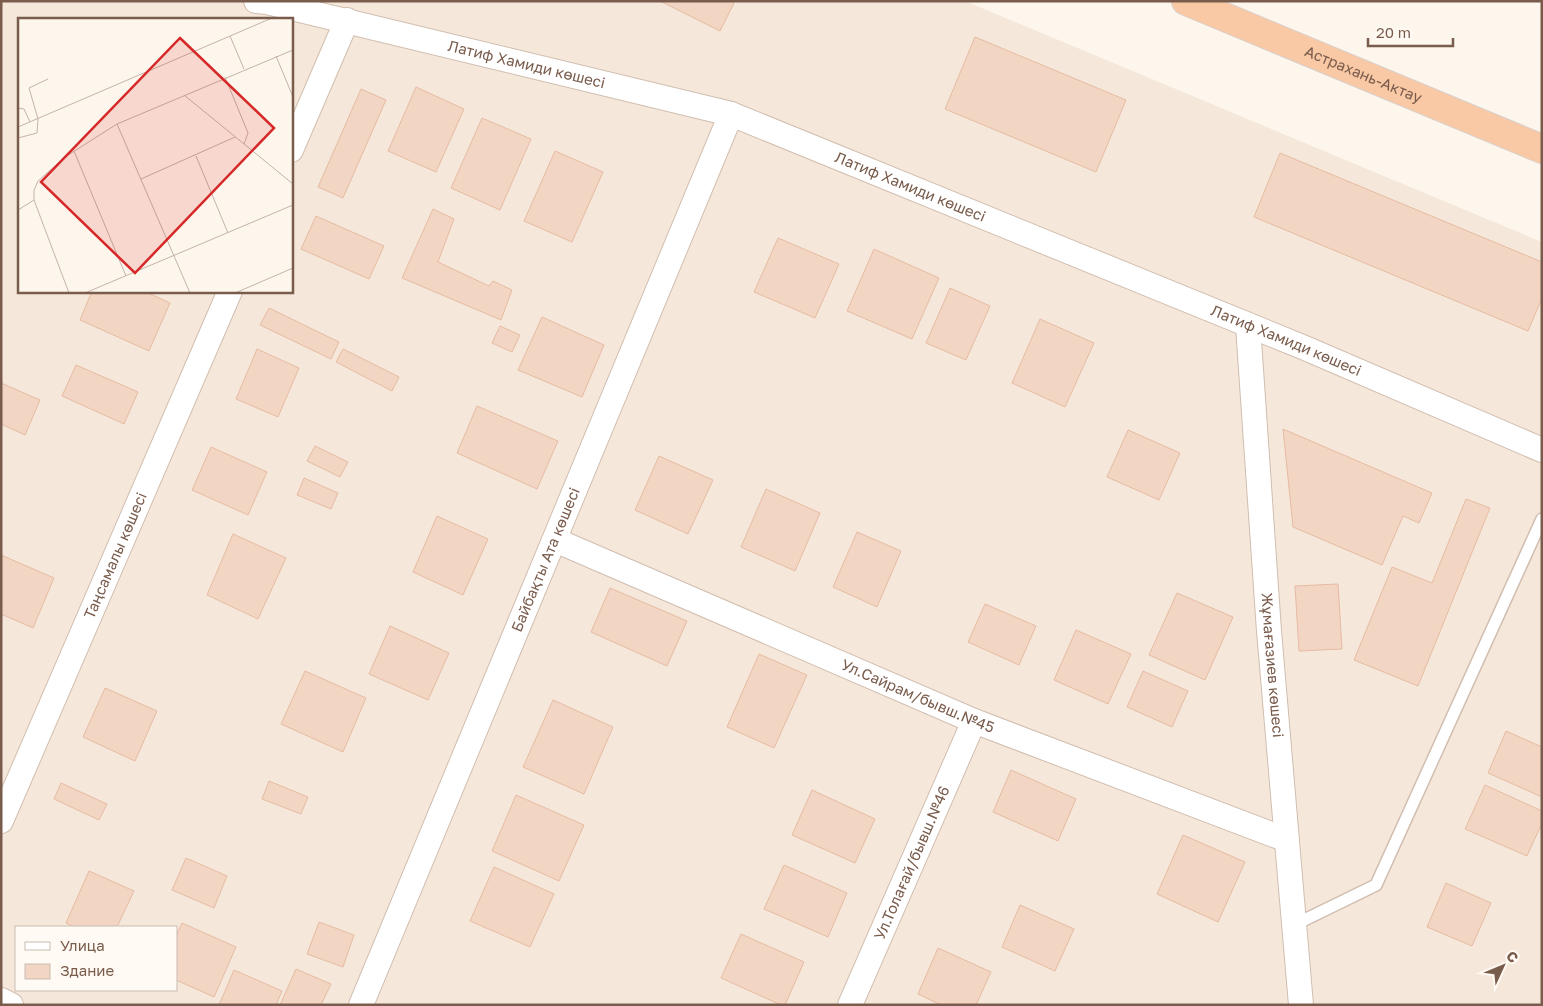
<svg xmlns="http://www.w3.org/2000/svg" width="1543" height="1006" viewBox="0 0 1543 1006" font-family="'Golos Text',sans-serif">
<style>
.residential{fill:#f5e8da;fill-rule:evenodd}
.building{fill:#f3d5c3;stroke:#e6bba3}
.lines{fill:none;stroke-linecap:round;stroke-linejoin:round}
.service-casing{stroke:#d1beb0;stroke-width:14}
.minor-casing{stroke:#d1beb0;stroke-width:26}
.trunk-casing{stroke:#dad1cd;stroke-width:30}
.service{stroke:#fff;stroke-width:11}
.minor{stroke:#fff;stroke-width:24}
.trunk{stroke:#f9c8a4;stroke-width:28}
.labels{text-anchor:middle;stroke-width:4.5;stroke-linejoin:round;paint-order:stroke}
.street-label{font-size:15px;fill:#7a5c4d;stroke:#fffaf3}
.inset-road{fill:none;stroke:#c5b3a7;stroke-width:1}
.view{fill:#d62828;fill-opacity:0.15;stroke:#d62828;stroke-width:2.5}
.inset-edge{fill:none;stroke:#7a5c4d;stroke-width:2.5}
</style>
<rect width="100%" height="100%" fill="#fdf6ec"/>
<path class="residential" d="M1,1H965L1542,242V1005H1ZM19,19H291V291H19ZM16,927H176V990H16Z"/>
<path class="building" d="M660,1H731L734,3L720,31Z
M975,37L1126,100L1096,172L945,109Z
M416,87L464,109L436,172L388,151Z
M361,89L386,100L343,198L318,187Z
M482,118L531,139L500,210L451,188Z
M555,151L603,172L572,242L524,221Z
M1280,153L1542,262V298L1528,331L1254,217Z
M433,209L454,219L438,262L489,286L493,281L512,290L501,320L402,278Z
M316,216L384,246L369,279L301,249Z
M778,238L839,264L815,318L754,292Z
M874,249L939,278L912,339L847,311Z
M950,288L990,306L966,360L926,343Z
M92,291H144L170,303L149,351L80,320Z
M269,308L339,342L331,359L260,325Z
M542,317L604,345L582,397L518,370Z
M1040,319L1094,343L1065,407L1012,383Z
M500,326L520,335L512,352L492,343Z
M257,349L299,368L278,417L236,399Z
M343,349L399,377L392,391L336,362Z
M76,365L138,392L124,424L62,396Z
M1,383L40,400L25,435L1,424Z
M477,406L558,441L537,489L457,453Z
M1283,429L1432,493L1419,523L1403,516L1382,565L1293,527Z
M1128,430L1180,453L1159,500L1107,477Z
M315,446L348,462L340,477L307,461Z
M211,447L267,472L248,515L192,490Z
M659,456L713,480L688,534L635,510Z
M304,478L338,493L331,509L297,495Z
M766,489L820,513L795,571L741,547Z
M1466,499L1490,508L1418,686L1354,660L1392,567L1432,583Z
M437,516L488,539L463,595L413,572Z
M857,532L901,551L877,607L833,587Z
M233,534L286,558L258,619L207,595Z
M1,555L54,578L33,628L1,614Z
M1338,584L1342,649L1299,651L1295,586Z
M610,588L687,621L667,666L591,632Z
M1177,593L1233,617L1205,680L1149,655Z
M985,604L1036,626L1019,665L968,642Z
M390,626L449,653L428,700L369,674Z
M1076,630L1131,654L1108,704L1054,680Z
M759,654L807,675L774,748L727,727Z
M305,671L366,698L343,752L281,724Z
M1143,671L1188,691L1172,727L1127,707Z
M105,688L157,711L135,761L83,737Z
M553,700L613,727L584,794L523,767Z
M1506,731L1542,747V797L1488,773Z
M1011,770L1076,799L1058,841L993,812Z
M269,781L308,797L301,814L262,799Z
M61,783L107,804L99,820L54,799Z
M1485,785L1542,811V823L1527,856L1465,829Z
M812,790L875,819L855,863L792,835Z
M516,795L584,825L559,881L492,851Z
M1183,835L1245,862L1218,922L1157,894Z
M186,858L227,876L214,908L172,890Z
M784,865L847,893L828,937L764,909Z
M494,867L554,894L530,947L470,921Z
M89,871L134,891L117,927H75L66,923Z
M1446,883L1491,903L1472,946L1427,927Z
M1020,905L1074,929L1055,971L1002,947Z
M319,922L354,935L343,967L307,954Z
M182,923L236,947L214,997L176,980V936Z
M741,934L804,962L785,1005H781L721,978Z
M938,948L991,972L976,1005H941L918,994Z
M296,969L331,984L321,1005H280Z
M234,970L282,991L276,1005H219Z"/>
<g class="lines">
<defs>
<path id="service" d="M1294,925L1376,885L1542,519"/>
<g id="minor">
<path id="s1" d="M256,1L267,2L731,114L1305,348L1542,450"/>
<path d="M291,150L347,20"/>
<path id="s2" d="M1248,326L1269,631L1301,1005"/>
<path id="s3" d="M555,540L974,721L1287,840"/>
<path id="s4" d="M1,821L230,291"/>
<path d="M1,1000L11,1005"/>
<path id="s5" d="M361,1005L731,114"/>
<path id="s6" d="M850,1005L974,721"/>
</g>
<g id="trunk">
<path id="s7" d="M1186,1L1542,149"/>
</g>
</defs>
<use href="#service" class="service-casing"/>
<use href="#minor" class="minor-casing"/>
<use href="#trunk" class="trunk-casing"/>
<use href="#service" class="service"/>
<use href="#minor" class="minor"/>
<use href="#trunk" class="trunk"/>
</g>
<g class="labels">
<g class="street-label">
<text dy="5" stroke="none"><textPath href="#s1" startOffset="278">Латиф Хамиди көшесі</textPath></text>
<text dy="5" stroke="none"><textPath href="#s7" startOffset="192">Астрахань-Актау</textPath></text>
<text dy="5" stroke="none"><textPath href="#s1" startOffset="682">Латиф Хамиди көшесі</textPath></text>
<text dy="5" stroke="none"><textPath href="#s1" startOffset="1088">Латиф Хамиди көшесі</textPath></text>
<text dy="5" stroke="none"><textPath href="#s4" startOffset="289">Таңсамалы көшесі</textPath></text>
<text dy="5" stroke="none"><textPath href="#s5" startOffset="482">Байбақты Ата көшесі</textPath></text>
<text dy="5" stroke="none"><textPath href="#s2" startOffset="340">Жұмағазиев көшесі</textPath></text>
<text dy="5" stroke="none"><textPath href="#s3" startOffset="395">Ул.Сайрам/бывш.№45</textPath></text>
<text dy="5" stroke="none"><textPath href="#s6" startOffset="155">Ул.Толағай/бывш.№46</textPath></text>
</g>
</g>
<g transform="translate(18 18)">
<rect width="275" height="275" fill="#fdf6ec"/>
<path class="inset-road" d="M212,18L226,51M258,38L275,79M207,59L230,115L226,126M166,77L275,166M0,90L6,91L12,104M99,106L172,275M0,109L254,0M0,120L19,115L20,101L11,70L30,61M56,133L108,258M178,138L210,215M123,161L217,119M0,192L16,182M51,275L16,182V172L20,163L47,139L99,106L275,32M67,275L275,187M217,275L275,250"/>
<path class="view" d="M162,20L256,110L117,255L23,164Z"/>
<rect width="275" height="275" class="inset-edge"/>
</g>
<rect width="1543" height="1006" fill="none" stroke="#7a5c4d" stroke-width="5"/>
<rect x="15" y="926" width="162" height="65" fill="#fffaf3" stroke="#cabbb1"/>
<rect x="25" y="942" width="25" height="8" fill="#ffffff" stroke="#cabbb1"/>
<text x="60" y="951" font-size="15" fill="#7a5c4d">Улица</text>
<rect x="25" y="964" width="25" height="15" fill="#f3d5c3" stroke="#cabbb1"/>
<text x="60" y="976" font-size="15" fill="#7a5c4d">Здание</text>
<g transform="translate(1503 966) rotate(46)" stroke="#fffaf3" stroke-width="4" paint-order="stroke">
<path d="M0-4L9 19L0 12L-9 19Z" fill="#7a5c4d"/>
<text y="-8" font-size="14" font-weight="bold" text-anchor="middle" fill="#7a5c4d">С</text>
</g>
<path d="M1368 38v8h85v-8" fill="none" stroke="#7a5c4d" stroke-width="2.5"/>
<text x="1376" y="38" font-size="15" fill="#7a5c4d" stroke="#fffaf3" stroke-width="4" paint-order="stroke">20 m</text>
</svg>
